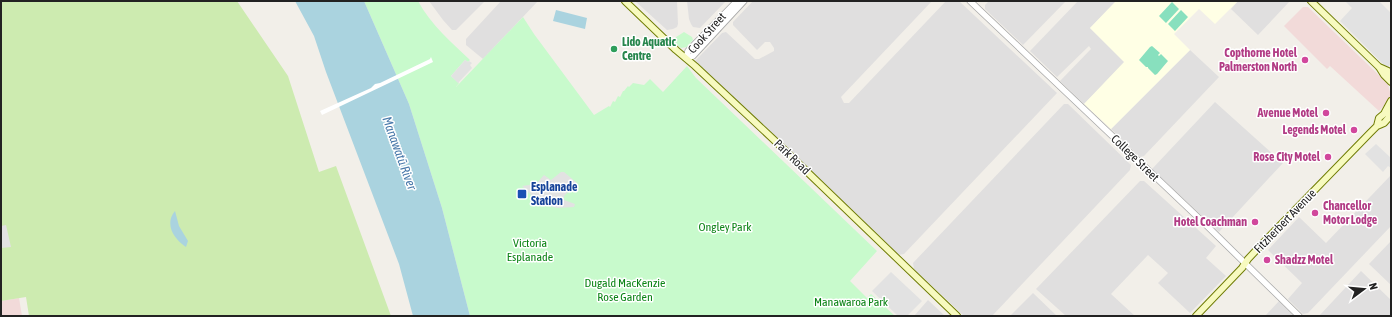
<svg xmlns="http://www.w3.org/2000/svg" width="1392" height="317" viewBox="0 0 1392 317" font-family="'Asap Condensed',sans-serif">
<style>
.residential{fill:#e0dfdf}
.commercial{fill:#f2dad9}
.education{fill:#ffffe5}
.grass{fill:#cdebb0}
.park{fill:#c8facc}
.pitch{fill:#88e0be}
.parking{fill:#e2e2e2}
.water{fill:#aad3df}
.pier{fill:#fff}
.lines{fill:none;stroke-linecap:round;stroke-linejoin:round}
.tertiary-casing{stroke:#a9a9a9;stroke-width:7}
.secondary-casing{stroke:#707d05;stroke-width:8}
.tertiary{stroke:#fff;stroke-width:5.5}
.secondary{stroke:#f7fabf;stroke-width:6}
.leisure-dot{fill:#2e9e5b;stroke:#fff;stroke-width:1.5}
.hotel-dot{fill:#d1479c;stroke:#fff;stroke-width:1.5}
.transit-dot{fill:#1a4fb4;stroke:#fff;stroke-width:1.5}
.labels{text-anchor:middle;stroke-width:3;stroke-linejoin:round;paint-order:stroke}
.street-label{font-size:12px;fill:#222;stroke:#fff}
.leisure-label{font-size:12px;font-weight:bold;fill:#27864d;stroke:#fff;text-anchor:start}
.hotel-label{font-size:12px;font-weight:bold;fill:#b23c85;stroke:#fff;text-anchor:end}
.transit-label{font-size:12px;font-weight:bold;fill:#164399;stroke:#fff;text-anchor:start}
.park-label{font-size:12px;fill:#0c8416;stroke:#fff}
.water-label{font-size:13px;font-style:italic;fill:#4a7aab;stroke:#fff}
</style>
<rect width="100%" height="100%" fill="#f2efe9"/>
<path class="residential" d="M429,1H485L456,30H452L443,20Z
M501,1H538L483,59L466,45V39Z
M635,1H677L678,24L677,27L673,29L667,30Z
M687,1H726L700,28L693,27L691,24L689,19Z
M753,1H932L841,97L844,103H849L946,1H959L1057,93L904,254L898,255L695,61L722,33L726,32L755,59H759L774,51V48L770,42H765L757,50L733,25V22Z
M989,1H1066L1023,45L985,9V5Z
M1078,1H1116L1090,28L1125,62L1084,104L1060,81L1091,49L1089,46L1057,77L1030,51Z
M1238,1H1290L1258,35L1231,9Z
M1190,50L1219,77L1144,156L1140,157L1111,129Z
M1215,102L1283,163L1219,232L1152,169Z
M1064,104H1068L1131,165L1130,170L992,316H964L914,269L913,263Z
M1391,175V226L1308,313L1303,314L1288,299L1302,283L1268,250L1299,217L1326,243Z
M1140,181H1144L1216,246L1206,258L1226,276L1190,313L1158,283L1168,273L1148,255L1111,294L1135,316H1066L1036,289Z
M1391,241V285L1369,264Z
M1361,271L1391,300V316H1319Z
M1033,293L1057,316H1010Z
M928,300L945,316H914Z
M1279,301L1294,316H1265Z"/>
<path class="commercial" d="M1303,7H1308L1388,84L1391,96L1389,100L1379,111L1330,66L1327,69L1284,26Z
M19,298L22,316H1V301Z"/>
<path class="education" d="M1116,1H1238L1215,24L1199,9L1174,34L1190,50L1111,129L1084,104L1124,62L1090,28Z"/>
<path class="grass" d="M1,1H237L288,76L319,172L336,166L391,316H29L26,297L1,301Z"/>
<path class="park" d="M364,1H418C431,25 451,42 470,60L468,62L465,60L451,76L459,83L456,87L523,17L534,34L594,115L609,106L610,107L613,101L615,102L618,96L620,97L623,91H624L628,86L629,87L633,83L644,85L650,79L663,92L687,66L696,78L877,251L850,281L867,298L871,294L895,316H470L442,208L409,104Z
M684,32L692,37L693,40L687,47L681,48L674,42L673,39Z"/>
<path class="pitch" d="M1172,2L1179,9L1166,23L1159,16Z
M1181,10L1188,17L1175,31L1168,24Z
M1152,46L1160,53L1158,55L1159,56L1161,54L1168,61L1157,74L1155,75L1148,68V67H1146L1139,60L1150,47Z"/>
<path class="parking" d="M1345,1H1379L1391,13V64L1387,68L1340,21L1352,8Z
M465,60L468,62L469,61L472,63L470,65L472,68L458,83L451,76Z
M1376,144L1391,158V168L1388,166L1383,172L1365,154Z
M561,172H564L577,183L564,196V200L575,204L574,207L557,208L533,202L530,199L532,196L522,186L536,184L544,175L551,180Z
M6,225L11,247L1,248V226Z
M891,272L922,301L907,316H898L872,291Z"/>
<path class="water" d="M295,1H364L409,104L442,208L470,316H413L399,264L326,72L314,36Z
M556,10L587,18L585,29L553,21Z
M175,211L179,226L188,241L186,247C174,239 164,224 175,211Z"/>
<path class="pier" d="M431,57L433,62L322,115L320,111L371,88L375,84L380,83L430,59Z"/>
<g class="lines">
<defs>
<path id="tertiary" d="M970,1L1204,223L1299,316
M686,58L693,56L744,1
M686,58L688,51L737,1"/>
<path id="secondary" d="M625,1L676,50L695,66L773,139L957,316
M1311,1L1379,67L1384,75L1391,82
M1379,67L1388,71L1391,74
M1385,112L1391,101
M1377,126L1384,123L1391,115
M1196,316L1242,268L1248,259L1264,242L1370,133L1377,126L1379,118L1391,108"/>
</defs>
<use href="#tertiary" class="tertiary-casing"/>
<use href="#secondary" class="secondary-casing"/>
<use href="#tertiary" class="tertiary"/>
<use href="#secondary" class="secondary"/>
</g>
<circle class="leisure-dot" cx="614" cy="49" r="4"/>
<g class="hotel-dot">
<circle cx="1305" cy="60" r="4"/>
<circle cx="1326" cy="113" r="4"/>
<circle cx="1354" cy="130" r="4"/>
<circle cx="1328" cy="157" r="4"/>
<circle cx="1315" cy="213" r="4"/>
<circle cx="1255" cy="222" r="4"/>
<circle cx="1267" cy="260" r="4"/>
</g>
<rect class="transit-dot" x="517" y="189" width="10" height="10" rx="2"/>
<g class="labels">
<g class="street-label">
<text transform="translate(707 33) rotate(-48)" y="4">Cook Street</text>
<text transform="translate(792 157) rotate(44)" y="4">Park Road</text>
<text transform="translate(1135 158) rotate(44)" y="4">College Street</text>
<text transform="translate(1285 221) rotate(-46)" y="4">Fitzherbert Avenue</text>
</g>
<g class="leisure-label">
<text x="622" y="46">Lido Aquatic<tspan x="622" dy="14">Centre</tspan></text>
</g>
<g class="hotel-label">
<text x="1297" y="57">Copthorne Hotel<tspan x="1297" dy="14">Palmerston North</tspan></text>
<text x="1318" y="117">Avenue Motel</text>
<text x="1346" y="134">Legends Motel</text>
<text x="1320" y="161">Rose City Motel</text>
<text x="1323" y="210" text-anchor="start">Chancellor<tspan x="1323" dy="14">Motor Lodge</tspan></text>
<text x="1247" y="226">Hotel Coachman</text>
<text x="1275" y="264" text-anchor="start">Shadzz Motel</text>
</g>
<g class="transit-label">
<text x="531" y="191">Esplanade<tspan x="531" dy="14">Station</tspan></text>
</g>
<g class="park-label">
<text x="725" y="231">Ongley Park</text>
<text x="530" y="247">Victoria<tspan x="530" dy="14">Esplanade</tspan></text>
<text x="625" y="287">Dugald MacKenzie<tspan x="625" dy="14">Rose Garden</tspan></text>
<text x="851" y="306">Manawaroa Park</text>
</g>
<g class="water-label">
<text transform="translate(400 153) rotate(70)" y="5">Manawatū River</text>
</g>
</g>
<rect width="1392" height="317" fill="none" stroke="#222222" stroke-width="4"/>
<g transform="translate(1364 289) rotate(74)" stroke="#ffffff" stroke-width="3" paint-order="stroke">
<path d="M0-3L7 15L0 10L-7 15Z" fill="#222222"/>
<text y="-6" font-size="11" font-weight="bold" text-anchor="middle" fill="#222222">N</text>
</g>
</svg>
